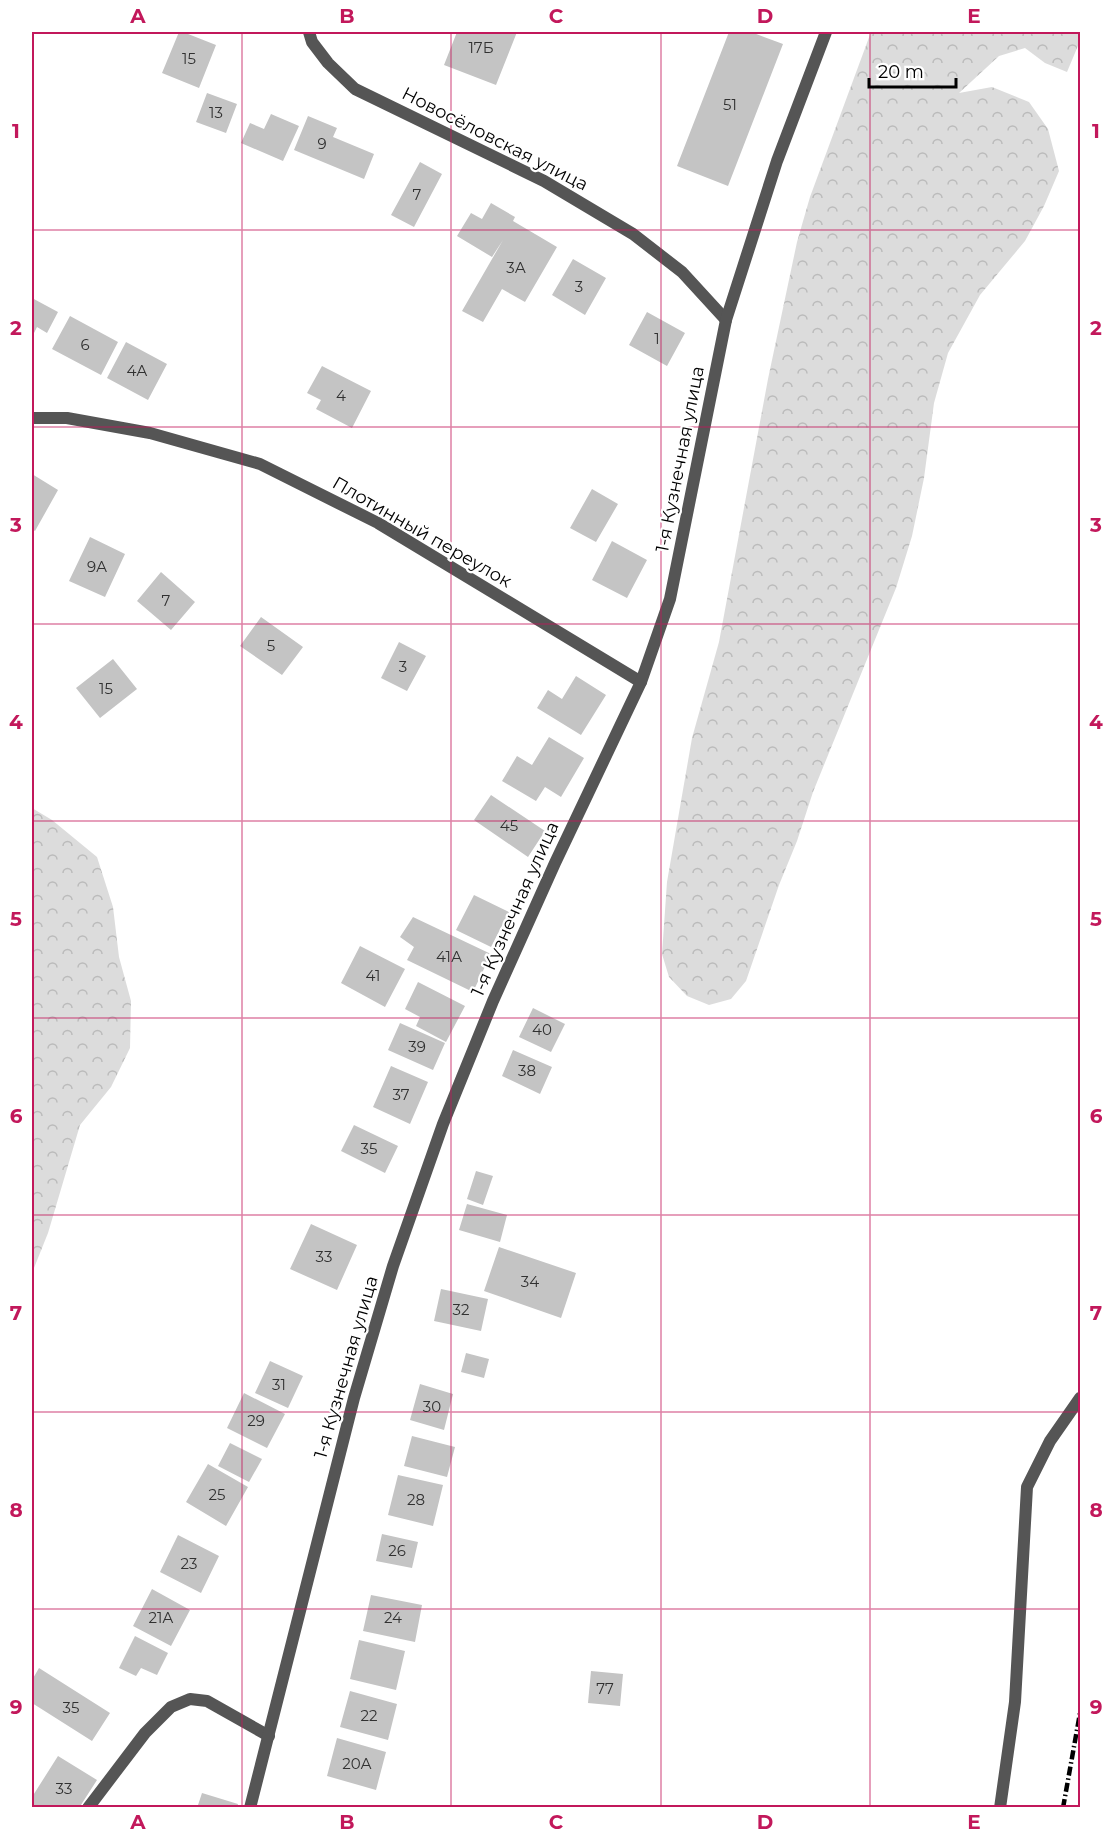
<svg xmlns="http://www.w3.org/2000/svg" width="1112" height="1839" viewBox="0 0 1112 1839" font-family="Montserrat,sans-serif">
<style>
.forest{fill:url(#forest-crowns)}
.building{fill:#c4c4c4}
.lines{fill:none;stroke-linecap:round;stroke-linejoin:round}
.service{stroke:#555;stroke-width:12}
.minor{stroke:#555;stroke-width:12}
.tertiary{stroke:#555;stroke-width:12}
.rail{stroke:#000;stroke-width:4.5;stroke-dasharray:9 3 1.5 3;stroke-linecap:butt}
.grid{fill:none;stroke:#c2185b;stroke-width:1.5;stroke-opacity:0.55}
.labels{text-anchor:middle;stroke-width:4.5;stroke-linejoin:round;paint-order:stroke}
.number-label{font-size:15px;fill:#313131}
.street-label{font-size:18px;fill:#000;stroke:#fff}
.neatline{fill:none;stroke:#c2185b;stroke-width:2}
.grid-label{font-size:20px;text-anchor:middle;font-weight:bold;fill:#c2185b}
</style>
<defs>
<pattern id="forest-crowns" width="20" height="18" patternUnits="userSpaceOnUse" patternTransform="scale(1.5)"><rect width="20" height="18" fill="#dcdcdc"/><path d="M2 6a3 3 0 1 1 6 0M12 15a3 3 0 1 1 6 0" fill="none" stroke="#bbb"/></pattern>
</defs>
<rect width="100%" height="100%" fill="#fff"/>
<path class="forest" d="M871,32H1080V41L1067,72L1045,63L1025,48L999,56L959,93L992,87L1029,102L1048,129L1059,171L1044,206L1025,241L980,295L948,353L934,403L924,478L912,536L896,588L813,792L797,841L779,885L746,981L731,999L709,1005L687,996L669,977L662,954L667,882L692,738L719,642L768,379L797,242L810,197Z
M32,808L52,820L97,857L113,907L119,957L131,1001L130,1048L111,1087L80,1125L48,1233L32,1273Z"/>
<path class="building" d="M179,32H183L216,45L199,88L162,73Z
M457,32H517L496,85L444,65Z
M729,32H751L783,44L728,186L677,166Z
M207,93L237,104L226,133L196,122Z
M271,114L299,126L283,161L241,143L250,123L264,129Z
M308,116L337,128L333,137L374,154L364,179L294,150Z
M420,162L442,174L414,227L391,215Z
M491,203L515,217L513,221L557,247L525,302L502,289L483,322L462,311L503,240L492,257L457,236L471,213L482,219Z
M573,259L606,278L585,315L552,295Z
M32,298L58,312L47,333L37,327L32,337Z
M647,312L685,333L667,366L629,345Z
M70,316L118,342L101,375L52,349Z
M126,342L167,364L148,400L107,378Z
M322,366L371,391L352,428L316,409L321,400L307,393Z
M32,474L58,490L35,531L32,529Z
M592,489L618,504L596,542L570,528Z
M90,537L125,554L105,597L69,581Z
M612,541L647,560L627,598L592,580Z
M161,572L195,602L171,630L137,601Z
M261,617L303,647L282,675L240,646Z
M399,642L426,656L407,691L381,678Z
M113,659L137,689L100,718L76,688Z
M576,676L606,695L581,735L537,708L548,690L562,699Z
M549,737L584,758L561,797L545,787L536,801L502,781L517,756L532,765Z
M491,795L545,831L528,857L474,820Z
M474,895L509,912L491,947L456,930Z
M413,917L491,954L473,992L407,960L414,947L400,937Z
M360,946L405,969L385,1007L341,983Z
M418,982L465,1006L446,1042L416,1026L420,1017L405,1009Z
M533,1008L565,1024L551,1052L519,1037Z
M400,1023L445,1043L433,1070L388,1050Z
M513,1050L552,1067L540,1094L502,1076Z
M391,1066L428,1082L410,1124L373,1107Z
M354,1125L398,1146L385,1173L341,1151Z
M476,1171L493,1176L483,1205L467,1199Z
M467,1204L507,1215L500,1242L459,1230Z
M311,1224L357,1245L337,1290L290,1269Z
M499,1247L576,1273L561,1318L484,1291Z
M441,1289L488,1299L481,1331L434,1321Z
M466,1353L489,1359L484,1378L461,1372Z
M270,1361L303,1376L288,1408L255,1393Z
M420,1384L453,1394L444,1430L410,1420Z
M244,1393L285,1414L267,1448L227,1428Z
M412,1436L455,1447L447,1477L404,1466Z
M230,1443L262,1459L249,1482L218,1466Z
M208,1464L248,1487L226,1526L186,1502Z
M398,1475L443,1485L433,1526L388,1515Z
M382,1534L418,1542L412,1568L376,1561Z
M178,1535L219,1556L201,1593L160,1572Z
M152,1589L190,1610L171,1646L133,1626Z
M371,1595L422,1605L415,1642L363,1631Z
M135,1636L168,1653L157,1675L141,1668L136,1676L119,1668Z
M359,1640L405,1651L396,1690L350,1679Z
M39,1668L110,1713L92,1741L32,1703V1680Z
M591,1671L623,1674L620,1706L588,1703Z
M350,1691L397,1704L388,1740L340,1727Z
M337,1738L386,1752L376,1790L327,1776Z
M58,1756L97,1780L79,1808H32V1797Z
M202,1793L238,1804L237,1808H197Z"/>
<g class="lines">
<path class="service" d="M1000,1808L1015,1702L1027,1487L1050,1441L1080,1398"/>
<path class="minor" d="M309,32L312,42L328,63L355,89L544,181L633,234L682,272L726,320
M32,418H67L150,433L260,464L378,523L641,682
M88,1808L145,1733L171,1707L190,1699L207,1701L269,1736"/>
<path class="tertiary" d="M250,1808L354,1398L393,1266L443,1124L493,1001L555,863L641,682L670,599L726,320L777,161L826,32"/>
<path class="rail" d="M1063,1808L1080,1713"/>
</g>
<path class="grid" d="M242,32V1808M451,32V1808M661,32V1808M870,32V1808M32,230H1080M32,427H1080M32,624H1080M32,821H1080M32,1018H1080M32,1215H1080M32,1412H1080M32,1609H1080"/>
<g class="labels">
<g class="number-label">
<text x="481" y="53">17Б</text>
<text x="189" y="64">15</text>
<text x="730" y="110">51</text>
<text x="216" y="118">13</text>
<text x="322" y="149">9</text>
<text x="417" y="200">7</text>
<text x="516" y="273">3А</text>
<text x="579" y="292">3</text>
<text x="657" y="344">1</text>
<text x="85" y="350">6</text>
<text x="137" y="376">4А</text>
<text x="341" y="401">4</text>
<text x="97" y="572">9А</text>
<text x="166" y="606">7</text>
<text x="271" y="651">5</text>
<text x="403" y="672">3</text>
<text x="106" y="694">15</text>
<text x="509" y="831">45</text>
<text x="449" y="962">41А</text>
<text x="373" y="981">41</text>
<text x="542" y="1035">40</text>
<text x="417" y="1052">39</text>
<text x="527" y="1076">38</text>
<text x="401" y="1100">37</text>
<text x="369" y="1154">35</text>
<text x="324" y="1262">33</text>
<text x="530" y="1287">34</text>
<text x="461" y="1315">32</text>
<text x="279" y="1390">31</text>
<text x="432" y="1412">30</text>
<text x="256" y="1426">29</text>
<text x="217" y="1500">25</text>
<text x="416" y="1505">28</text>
<text x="397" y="1556">26</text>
<text x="189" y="1569">23</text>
<text x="161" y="1623">21А</text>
<text x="393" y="1623">24</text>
<text x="605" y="1694">77</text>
<text x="71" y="1713">35</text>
<text x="369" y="1721">22</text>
<text x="357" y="1769">20А</text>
<text x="64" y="1794">33</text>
</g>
<g class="street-label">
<text transform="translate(495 139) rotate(27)" y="6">Новосёловская улица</text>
<text transform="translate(680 459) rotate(-79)" y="6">1-я Кузнечная улица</text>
<text transform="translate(422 532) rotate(30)" y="6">Плотинный переулок</text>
<text transform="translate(515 909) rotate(-66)" y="6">1-я Кузнечная улица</text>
<text transform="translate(346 1367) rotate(-74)" y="6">1-я Кузнечная улица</text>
</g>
</g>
<rect width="1112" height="1839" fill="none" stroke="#ffffff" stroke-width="66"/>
<path d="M869 78v9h87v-9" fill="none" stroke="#000000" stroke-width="3"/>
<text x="878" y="78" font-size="18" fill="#000000" stroke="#ffffff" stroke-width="4.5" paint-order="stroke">20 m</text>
<rect x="33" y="33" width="1046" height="1773" class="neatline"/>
<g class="grid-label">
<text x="138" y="23">A</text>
<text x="347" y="23">B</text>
<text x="556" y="23">C</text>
<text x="765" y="23">D</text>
<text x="974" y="23">E</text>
<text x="16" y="138">1</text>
<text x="1096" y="138">1</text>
<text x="16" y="335">2</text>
<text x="1096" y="335">2</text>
<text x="16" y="532">3</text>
<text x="1096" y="532">3</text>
<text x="16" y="729">4</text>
<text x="1096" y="729">4</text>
<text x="16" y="926">5</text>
<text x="1096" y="926">5</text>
<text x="16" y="1123">6</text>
<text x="1096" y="1123">6</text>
<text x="16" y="1320">7</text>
<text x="1096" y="1320">7</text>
<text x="16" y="1517">8</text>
<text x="1096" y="1517">8</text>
<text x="16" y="1714">9</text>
<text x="1096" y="1714">9</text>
<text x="138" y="1829">A</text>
<text x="347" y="1829">B</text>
<text x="556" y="1829">C</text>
<text x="765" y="1829">D</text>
<text x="974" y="1829">E</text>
</g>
</svg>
